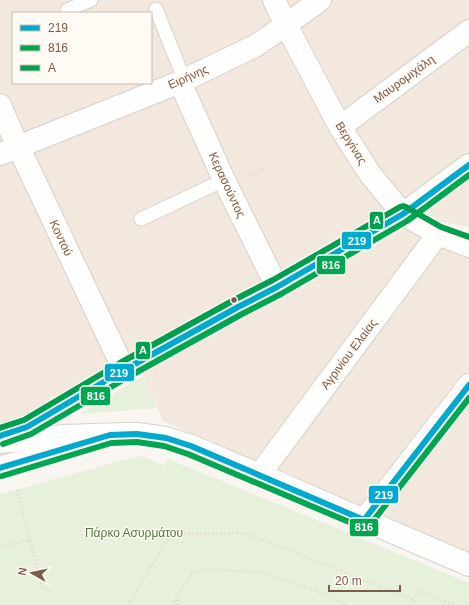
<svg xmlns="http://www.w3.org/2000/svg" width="469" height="605" viewBox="0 0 469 605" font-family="Arial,sans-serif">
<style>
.residential{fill:#f2e8de;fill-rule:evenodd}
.green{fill:#e7f0db}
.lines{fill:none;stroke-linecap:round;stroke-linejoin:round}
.lane-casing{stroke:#d7d1cb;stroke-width:15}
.street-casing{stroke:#d7d1cb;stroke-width:24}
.secondary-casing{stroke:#d9d2cb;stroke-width:24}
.path{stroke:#dcd5d0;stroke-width:2.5;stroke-dasharray:1 3;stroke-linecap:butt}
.lane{stroke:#fefefd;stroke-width:13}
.street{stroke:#fefefd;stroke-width:22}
.secondary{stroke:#fefefd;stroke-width:22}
.bus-1-casing{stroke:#fffaf3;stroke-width:9}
.bus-2-casing{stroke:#fffaf3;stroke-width:9}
.bus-3-casing{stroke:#fffaf3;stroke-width:9}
.bus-1{stroke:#00a9ce;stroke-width:6}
.bus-2{stroke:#00a651;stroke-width:6}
.bus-3{stroke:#009e4f;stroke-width:6}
.bus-dot{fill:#7a5c4d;stroke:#fffaf3;stroke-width:1.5}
.labels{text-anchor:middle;stroke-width:3;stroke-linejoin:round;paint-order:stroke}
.street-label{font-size:12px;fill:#7a5c4d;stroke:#fffaf3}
.park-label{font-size:12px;fill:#537a41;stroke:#fffaf3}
.line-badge{stroke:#fffaf3;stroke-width:1.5}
.badge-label{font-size:11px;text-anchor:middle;font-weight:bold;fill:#fff}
</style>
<rect width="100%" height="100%" fill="#f9f5f0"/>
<path class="residential" d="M0,0H469V159L393,216L469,256V553L163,421L141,370L0,432ZM13,13H151V83H13Z
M469,165V227L403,214Z"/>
<path class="green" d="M143,376L157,408L80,414Z
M140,456L164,465L168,459L244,490L469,583V605H0V494L30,486L127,459Z"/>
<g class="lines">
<defs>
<path id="lane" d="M156,9L184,79
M67,10L91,0
M141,219L224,180"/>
<path id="street" d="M274,0L286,25L340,127L370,174L403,214L438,234L469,246
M180,82L224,180L277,287
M0,105L11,131L124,370
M340,127L469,31
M0,154L180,82L255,46L286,25L320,0
M260,474L438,234
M364,520L469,565"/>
<path id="secondary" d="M7,433L27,427L124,370L238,307L277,287L403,214L469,165
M0,442L64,436L123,434H137L166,438L191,446L286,486L364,520L469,385
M0,468L83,443"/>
</defs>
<use href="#lane" class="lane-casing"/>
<use href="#street" class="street-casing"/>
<use href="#secondary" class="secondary-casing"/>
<path class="path" d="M248,177L267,167
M17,490L35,558L42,587L53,593
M0,547L31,539
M413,600L417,590L454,605
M128,605L171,534L245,533L413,600L416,605
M172,605L191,574L208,569L264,573L330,596L345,605
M177,605V598"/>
<use href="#lane" class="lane"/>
<use href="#street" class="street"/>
<use href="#secondary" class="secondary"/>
<defs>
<path id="bus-1" d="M0,436L27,427L124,370L238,307L277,287L403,214L469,165
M0,468L110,435L137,434L166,438L191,446L364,520L469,385"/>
<path id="bus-2" d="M3,444L31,434L128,377L242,314L281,294L407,221L469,175
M2,476L111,443L137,442L164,446L188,454L361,527L366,528L370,525L469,398"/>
<path id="bus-3" d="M0,428L24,420L120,363L234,300L273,280L400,207L403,206L406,207L441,227L469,237"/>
</defs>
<use href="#bus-1" class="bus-1-casing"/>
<use href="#bus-2" class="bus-2-casing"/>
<use href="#bus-3" class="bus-3-casing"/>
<use href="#bus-1" class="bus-1"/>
<use href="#bus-2" class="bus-2"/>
<use href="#bus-3" class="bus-3"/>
</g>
<circle class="bus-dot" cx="234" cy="300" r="3.5"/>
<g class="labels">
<g class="street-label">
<text transform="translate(188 77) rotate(-24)" y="4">Ειρήνης</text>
<text transform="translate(404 79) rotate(-36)" y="4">Μαυρομιχάλη</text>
<text transform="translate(351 143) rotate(58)" y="4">Βεργίνας</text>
<text transform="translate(227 185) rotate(65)" y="4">Κερασούντος</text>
<text transform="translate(61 238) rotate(65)" y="4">Κοντού</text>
<text transform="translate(349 354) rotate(-53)" y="4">Αγρινίου Ελαίας</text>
</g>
<g class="park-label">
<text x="134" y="537">Πάρκο Ασυρμάτου</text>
</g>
</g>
<g class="line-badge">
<rect x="369" y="211" width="15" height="19" rx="4" fill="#009e4f"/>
<rect x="341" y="231" width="31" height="19" rx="4" fill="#00a9ce"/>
<rect x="316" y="255" width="30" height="20" rx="4" fill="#00a651"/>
<rect x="135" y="341" width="16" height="19" rx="4" fill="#009e4f"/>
<rect x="104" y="363" width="31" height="19" rx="4" fill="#00a9ce"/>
<rect x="80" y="386" width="31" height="20" rx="4" fill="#00a651"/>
<rect x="368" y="485" width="31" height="19" rx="4" fill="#00a9ce"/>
<rect x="349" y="518" width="30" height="19" rx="4" fill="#00a651"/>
</g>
<g class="badge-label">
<text x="377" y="224">Α</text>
<text x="357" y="245">219</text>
<text x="331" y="269">816</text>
<text x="143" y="354">Α</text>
<text x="119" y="377">219</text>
<text x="96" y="400">816</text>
<text x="384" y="499">219</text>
<text x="364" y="531">816</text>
</g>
<rect x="12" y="12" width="140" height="72" fill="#fffaf3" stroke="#cabbb1"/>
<rect x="20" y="25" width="20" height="6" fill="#00a9ce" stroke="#cabbb1"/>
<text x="48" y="32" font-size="12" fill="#7a5c4d">219</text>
<rect x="20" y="45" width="20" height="6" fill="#00a651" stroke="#cabbb1"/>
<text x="48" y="52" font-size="12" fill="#7a5c4d">816</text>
<rect x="20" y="65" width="20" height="6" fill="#009e4f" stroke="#cabbb1"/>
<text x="48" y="72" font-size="12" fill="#7a5c4d">Α</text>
<g transform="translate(32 573) rotate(279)" stroke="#fffaf3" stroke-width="3" paint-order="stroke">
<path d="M0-3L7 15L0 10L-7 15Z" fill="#7a5c4d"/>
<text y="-6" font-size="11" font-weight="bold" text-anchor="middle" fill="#7a5c4d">N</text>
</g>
<path d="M329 585v6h71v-6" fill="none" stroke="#7a5c4d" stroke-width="2"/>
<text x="335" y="585" font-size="12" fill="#7a5c4d" stroke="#fffaf3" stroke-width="3" paint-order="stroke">20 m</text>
</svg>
